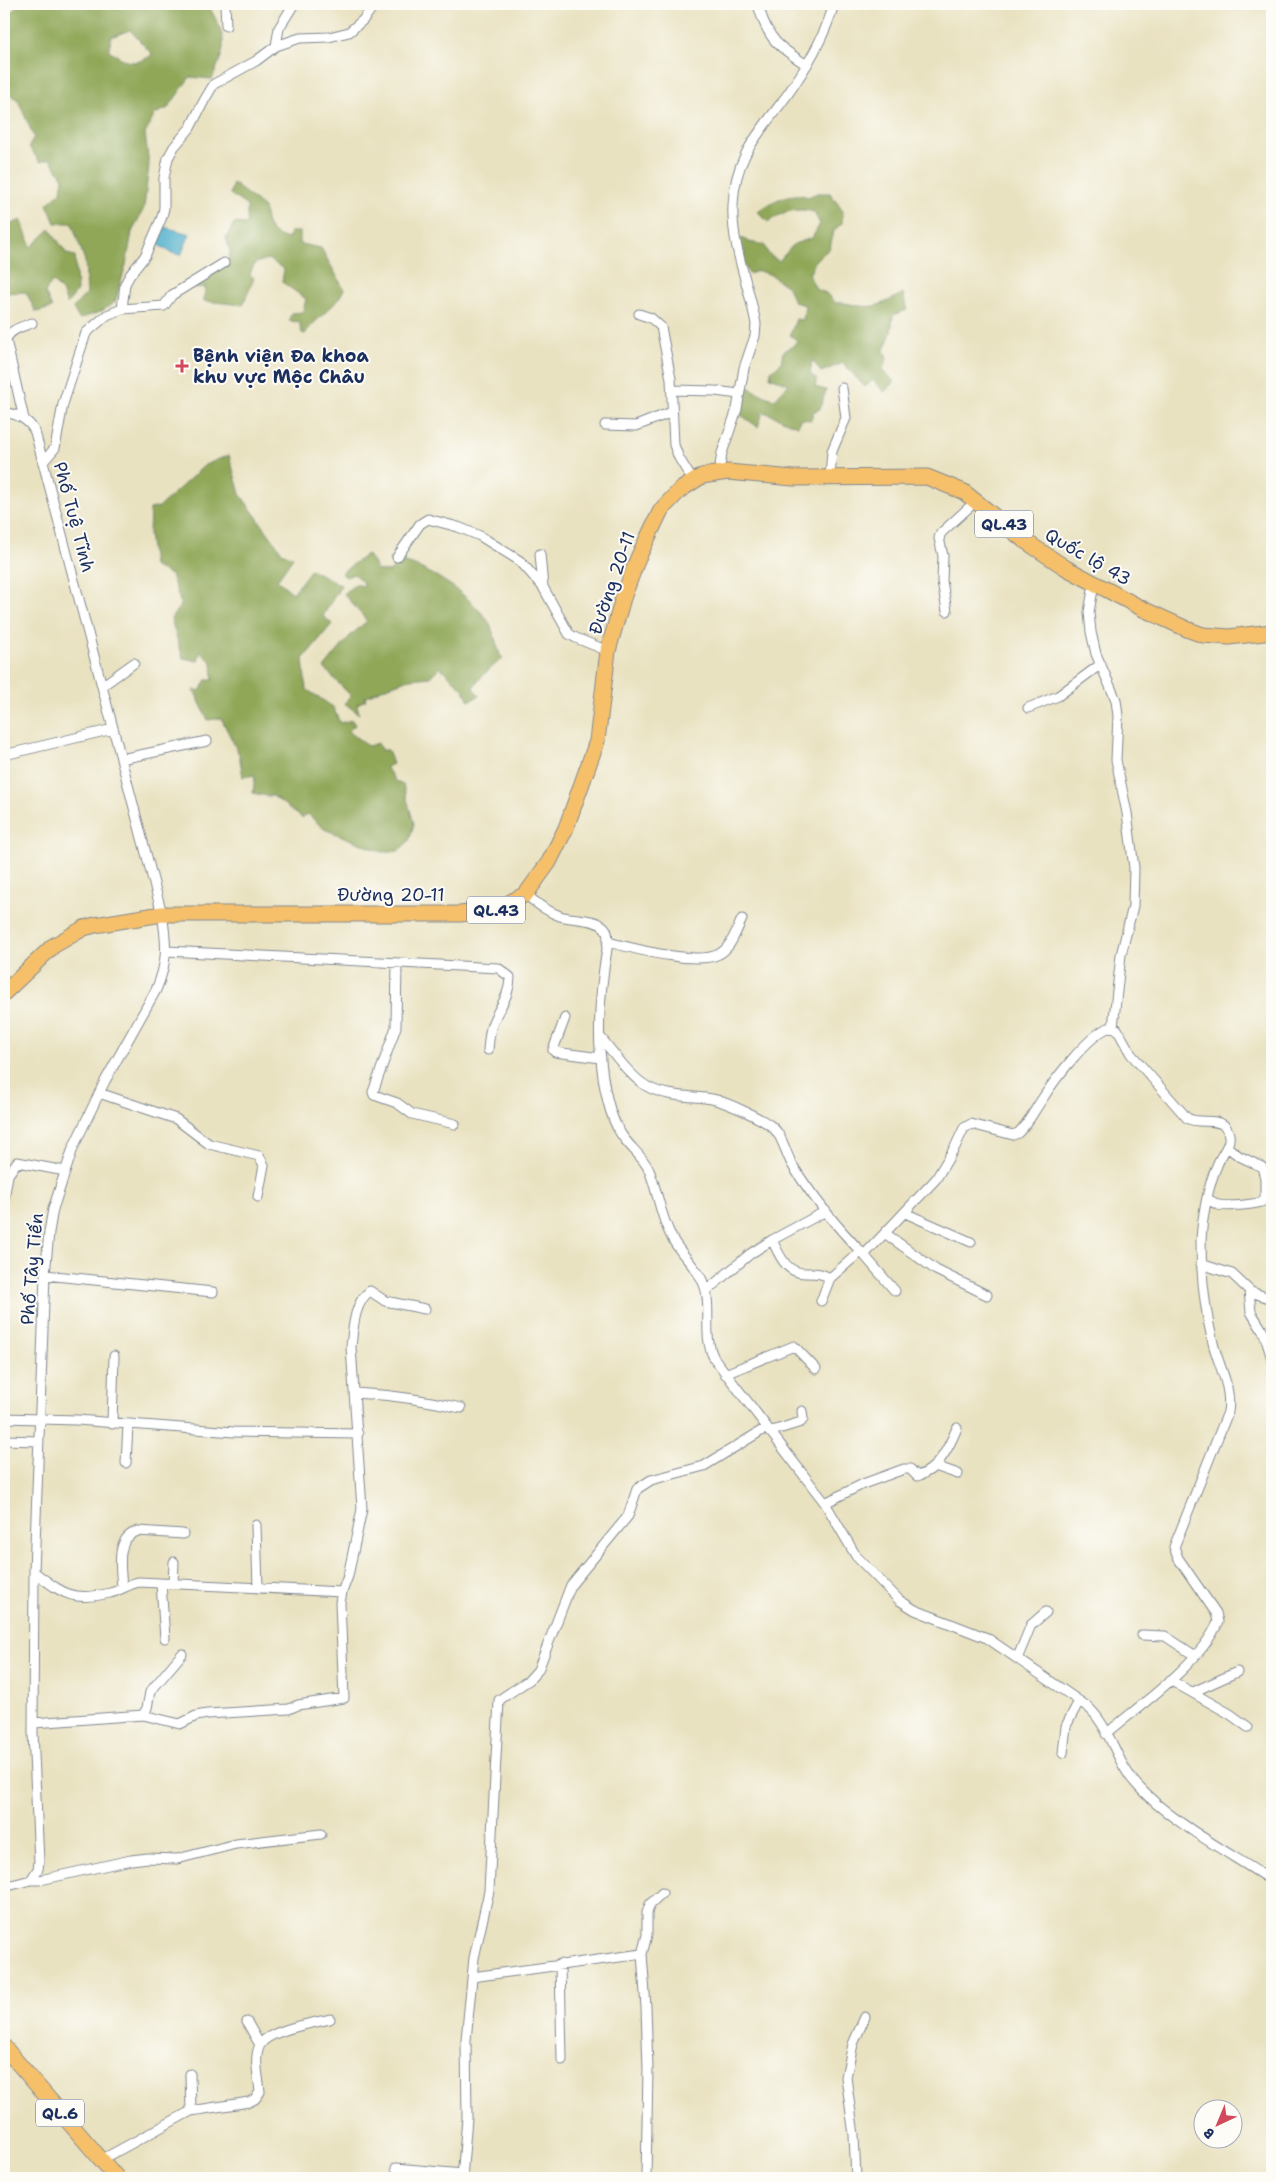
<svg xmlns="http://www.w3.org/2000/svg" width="1276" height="2182" viewBox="0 0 1276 2182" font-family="'Shantell Sans',sans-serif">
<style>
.forest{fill:#90a759;stroke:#566b5c;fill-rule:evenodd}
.water{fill:#4badca;stroke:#336e94}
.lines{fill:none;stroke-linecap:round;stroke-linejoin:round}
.minor-casing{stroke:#828890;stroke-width:11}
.trunk-casing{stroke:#828890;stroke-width:17}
.minor{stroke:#fff;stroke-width:9}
.trunk{stroke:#f6c06b;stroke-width:15}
.poi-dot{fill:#d1495b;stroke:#fdfcf7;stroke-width:2}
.labels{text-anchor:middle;stroke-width:4;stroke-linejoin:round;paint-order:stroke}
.shield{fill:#fdfcf7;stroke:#5f6c8c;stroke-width:1}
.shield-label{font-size:16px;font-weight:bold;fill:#1b2f5e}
.poi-label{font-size:18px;font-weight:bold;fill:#1b2f5e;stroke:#fdfcf7;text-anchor:start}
.street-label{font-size:18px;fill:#1b2f5e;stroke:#fdfcf7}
</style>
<rect width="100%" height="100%" fill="#fdfcf7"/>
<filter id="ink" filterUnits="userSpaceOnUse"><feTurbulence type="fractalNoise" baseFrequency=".02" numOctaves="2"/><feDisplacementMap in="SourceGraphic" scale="10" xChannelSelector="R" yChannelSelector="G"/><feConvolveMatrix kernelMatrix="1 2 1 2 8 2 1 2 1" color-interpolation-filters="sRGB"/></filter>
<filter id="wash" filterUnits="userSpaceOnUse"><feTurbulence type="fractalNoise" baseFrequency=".0096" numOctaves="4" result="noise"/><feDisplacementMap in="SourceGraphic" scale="20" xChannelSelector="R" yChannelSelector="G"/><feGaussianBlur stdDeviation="1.12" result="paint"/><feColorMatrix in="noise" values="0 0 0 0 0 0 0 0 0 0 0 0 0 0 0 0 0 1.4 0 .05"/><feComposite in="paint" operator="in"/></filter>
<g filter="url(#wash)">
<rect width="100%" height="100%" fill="#e9e2c1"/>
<path class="forest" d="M19,4H208C226,40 229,41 212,79L190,77L168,108L155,114L145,134L149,165L144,208L132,232L126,265L115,302L100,312L79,319L73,308L87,293L85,261L72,223H55L47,204L61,192L63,178L50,159L40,162L29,147L34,137L18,100L4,90V20ZM130,30L152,54V55C133,67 126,62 109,50L111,37Z
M233,183L264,208C267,228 268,233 288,239L290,232H300V244L321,248L344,289C336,308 316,317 305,334L302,333L299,322L289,321L291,313L303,312L306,299L282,282L284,269L268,259L255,263L250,274L254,278L243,305L204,301L205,287L189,288L227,264L230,251L226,238L234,223L247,224V206L230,194Z
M817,193H830L843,211L842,223L834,231L830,248L816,260L809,275L816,289L826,293L836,303C846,302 852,305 861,306C876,309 891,300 903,293L907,310L893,315L891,333L884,350L887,359L882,370L895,382L884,392L873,380L865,387L843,363L821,372L812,360L810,374L817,379L815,387L826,390L820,409L813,412L811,420L800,419L798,426C784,422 777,416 763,412L758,427L738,413L745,386C755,390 764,397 775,399L789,384L770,377L771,371L781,363L783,352L794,345L797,340L790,335L796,319L803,320L805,305L794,302L788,287L769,274L758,271L749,274L743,263L742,257L745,253L739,244L742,238L749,242L764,245L769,255L779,261L794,244L812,238L820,224L814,212C797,207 782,212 768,222L758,212C770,202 792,190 808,197Z
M21,220L31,247L50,229L67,254L75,256L77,291L67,304L62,291L52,281L45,292L52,308L36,312L26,292L4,293V223L9,225Z
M229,455L240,494L282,552L293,557L277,580L293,593L311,569L341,585L323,616L332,624L303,659L306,689L333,707L340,723L352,720L355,725L348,731L368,746L378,743L381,750H388L393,764L386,767L396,782L403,785L414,824L409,841L398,851L382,852L324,829L308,814L302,818L273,796H267L253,793L255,775L243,777L239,754L221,718L208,720L194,690L200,691L206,680H213L212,662L200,652L198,661L183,658L171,619L181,604L171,575L153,566L149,533L150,509L159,507L205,465Z
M367,554L373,562L376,570L390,572L394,567L389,559C426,565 462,589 486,618C493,627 496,644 500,655L503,658L483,675L473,687L479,696L469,701L464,690L440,667L430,677L410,679L386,687L365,697L366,700L357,704L359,714L344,703L351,696L324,668L350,636L367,621L344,594L355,584L363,586L364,584L354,574L346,577L341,573Z"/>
<path class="water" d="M164,227L190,234L181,255L172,253L158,245Z"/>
</g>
<g filter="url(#ink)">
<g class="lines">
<defs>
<path id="minor" d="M225,4L226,26
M759,8C768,40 779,47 807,65
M276,46L279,28L294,4
M122,309L164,306L172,295L224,263
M639,314L651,318L661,327L671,379L674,445L679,458L693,481
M672,390L715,391L739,394
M4,413C17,413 29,420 35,432L162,914C167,944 168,962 156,990L105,1081L73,1148L53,1209L49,1232L45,1275L34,1572L33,1732L39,1862L38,1869L31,1880L4,1887
M24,419L6,340C10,329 22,327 32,323
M605,425L636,426L672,412
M43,462L55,448L63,404L86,333L107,315L122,309L125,284L130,275L145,256L162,217L164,208V178L168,158L174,147L190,128L205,99L214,84L256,61L276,46L300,38L329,37L349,32L363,20L375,4
M719,472L722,453L737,409L744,368L755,336L756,324C749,284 731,246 733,205C735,148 768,126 796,82C812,58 826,32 834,4
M830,477L832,451L846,418L842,388
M540,554L543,587
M397,557L420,524L428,519L458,527L480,536L520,561L543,587L569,634L576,638L608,651
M1094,584L1089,612L1091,632L1096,654L1116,700L1118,716L1116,760L1127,813L1134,868L1133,906L1121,955L1113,1027
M947,611L942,581L943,556L939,538L941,533L976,501
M102,686L134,663
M1028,708L1058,696L1101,664
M4,755L113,729
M121,759L207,741
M526,894C536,904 547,911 560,916C573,920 594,918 604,927C609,932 608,943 607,949C601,984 598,1015 600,1050C602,1075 607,1113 621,1134C629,1147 643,1156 649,1170C658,1192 660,1216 672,1238C681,1256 702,1271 706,1291C711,1313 703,1337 714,1358L825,1503L856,1556L899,1600L915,1610L987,1638L1088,1707C1111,1728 1116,1763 1137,1785C1170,1822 1230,1853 1272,1881
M608,942C632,948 697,966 719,954C731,948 736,931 742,919
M167,951L498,968L510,977C510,995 500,1006 493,1022C489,1031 489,1041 488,1050
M397,963L396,1027L373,1092L374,1095L397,1103L412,1114L455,1124
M565,1018L553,1050L555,1052L601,1058
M601,1038C614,1053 631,1078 648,1087C666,1097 692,1096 712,1099C726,1102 759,1117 771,1126C783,1135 785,1153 793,1166C813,1198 838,1228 864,1255L936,1179L955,1147L964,1128L971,1124L1013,1135L1018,1133C1029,1123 1035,1109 1043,1098C1055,1079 1088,1036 1108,1028L1117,1029L1131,1054L1187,1118C1199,1125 1214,1117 1225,1126C1228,1130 1230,1134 1229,1140C1228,1148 1221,1155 1218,1163C1208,1185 1202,1218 1201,1241C1201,1275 1205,1310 1213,1343C1219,1367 1232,1387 1228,1412L1174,1547L1178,1558L1216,1613L1218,1622C1201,1663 1140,1705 1106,1734
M99,1093L176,1119L209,1144L259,1156L264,1165L258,1197
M4,1199L8,1175L17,1162L65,1171
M1208,1199C1211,1201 1215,1203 1218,1205C1227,1207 1259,1205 1265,1200V1178L1262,1167L1239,1156L1227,1147
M905,1213L971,1242
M886,1234L936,1270L987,1295
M772,1240C780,1256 786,1274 807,1273C817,1273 821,1273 830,1278
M864,1255L895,1291
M1201,1264L1232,1274L1251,1292L1272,1299
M45,1275L213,1292
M1249,1290L1251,1312L1264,1333L1272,1359
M706,1291L750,1254L772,1240L826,1211
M821,1301L830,1278L860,1252
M725,1374L794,1346L816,1369
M355,1393C391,1395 426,1400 461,1408
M4,1418L77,1420L234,1432L358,1434
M112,1424L114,1356
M769,1432L801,1422L803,1419L802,1411
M4,1440L39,1441
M126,1463L128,1425
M935,1466L958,1474
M825,1503L863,1484L904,1469H910L917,1476C938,1471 949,1447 957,1428
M256,1525L258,1588
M34,1572C64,1594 71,1602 110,1593C120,1591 128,1584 139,1582L342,1592
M161,1584L165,1638
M173,1584L174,1562
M122,1588C121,1569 114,1538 138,1531L183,1534
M1142,1635L1165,1636L1194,1655
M1017,1659L1031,1625L1046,1612
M1170,1680L1230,1714L1248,1727
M1193,1692L1237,1672
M143,1715L147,1708L150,1692L182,1654
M33,1723L143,1715L180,1724L196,1716L207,1714L289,1709L298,1705L344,1698L340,1603L342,1592L348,1576L362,1509L351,1347C353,1329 354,1302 370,1291L385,1301L425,1309
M1063,1753L1066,1726L1079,1701
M31,1880H40L131,1860L148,1858L177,1859L236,1844L321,1834
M642,1954L647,1935V1913L650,1904L662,1893
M560,1964L562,2060
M472,1977L642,1954L646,2007L648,2069L646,2178
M247,2022L260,2045
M190,2074L191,2111
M101,2160L191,2111L249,2102L255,2099L260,2092C259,2078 253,2058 260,2045C268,2030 314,2023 330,2019
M396,2168L463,2174
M462,2178L467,2118L466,2040L474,1958L489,1891L499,1700L529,1680L538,1670L571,1585L628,1516L637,1489L651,1480L704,1466L766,1428
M856,2178L854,2135L846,2077L853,2044L865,2017"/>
<path id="trunk" d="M4,993L53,946L84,928L95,925L162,914H460L495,910L526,894L549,862L566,828L597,741L608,651L623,598L638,558L661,510L680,490L702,476L728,472L793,478L927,477L964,492L1025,541L1066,568L1143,609L1189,630L1203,635L1229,637L1272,632
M4,2047L117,2178"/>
</defs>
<use href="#minor" class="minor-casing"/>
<use href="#trunk" class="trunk-casing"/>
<use href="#minor" class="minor"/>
<use href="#trunk" class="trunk"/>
</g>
</g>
<path class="poi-dot" d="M179.5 358.5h5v5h5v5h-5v5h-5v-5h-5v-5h5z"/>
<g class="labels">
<g class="shield">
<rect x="975" y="510.5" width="58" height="27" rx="4"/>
<rect x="467" y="896.5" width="58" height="27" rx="4"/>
<rect x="36" y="2099.5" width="48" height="27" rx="4"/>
</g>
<g class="shield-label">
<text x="1004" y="530">QL.43</text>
<text x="496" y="916">QL.43</text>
<text x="60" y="2119">QL.6</text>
</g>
<g class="poi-label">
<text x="193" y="362">Bệnh viện Đa khoa<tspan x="193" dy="21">khu vực Mộc Châu</tspan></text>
</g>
<g class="street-label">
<text transform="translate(74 517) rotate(75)" y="6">Phố Tuệ Tĩnh</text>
<text transform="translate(1088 557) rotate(30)" y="6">Quốc lộ 43</text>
<text transform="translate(612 583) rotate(-71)" y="6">Đường 20-11</text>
<text x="391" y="901">Đường 20-11</text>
<text transform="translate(32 1269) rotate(-85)" y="6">Phố Tây Tiến</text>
</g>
</g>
<rect width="1276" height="2182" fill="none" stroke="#fdfcf7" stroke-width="20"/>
<g transform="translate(1218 2124) rotate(224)"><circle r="24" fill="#fdfcf7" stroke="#a3aaba"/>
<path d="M0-4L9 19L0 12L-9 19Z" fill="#d1495b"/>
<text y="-8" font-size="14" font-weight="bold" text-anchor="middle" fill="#1b2f5e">B</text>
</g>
</svg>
